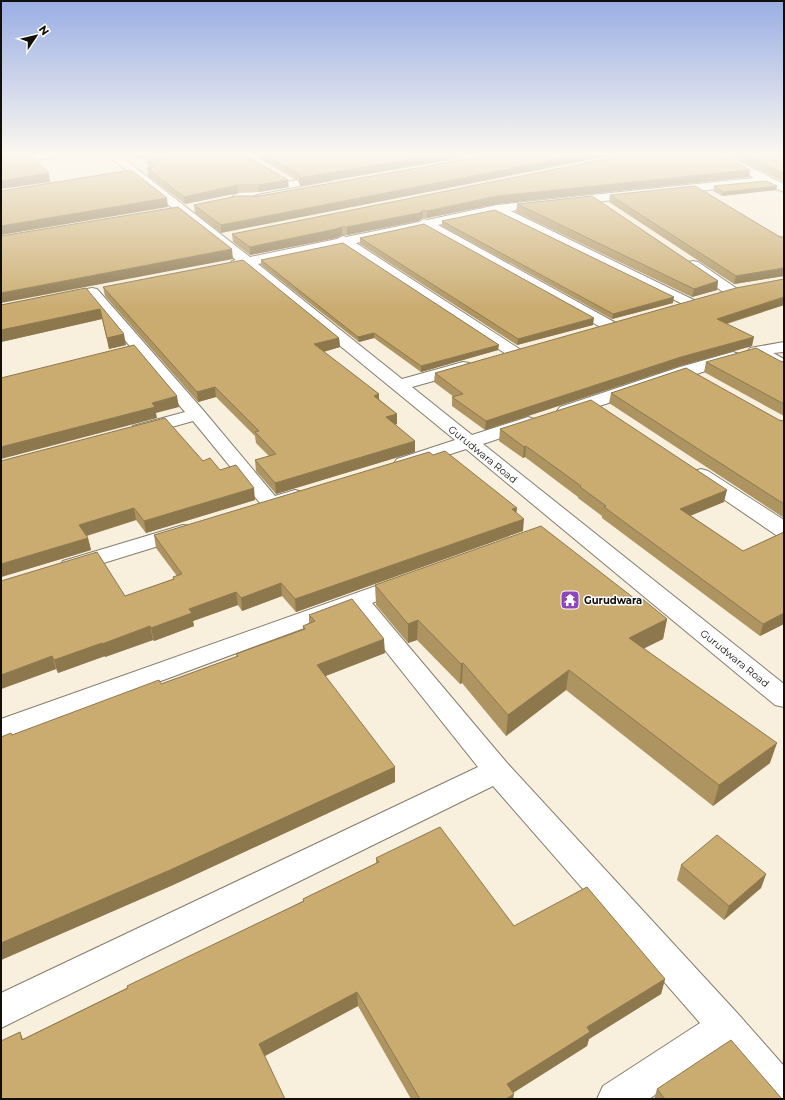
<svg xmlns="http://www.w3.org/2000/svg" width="785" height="1100" viewBox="0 0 785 1100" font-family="Montserrat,sans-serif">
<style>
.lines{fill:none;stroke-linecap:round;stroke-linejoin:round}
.minor-casing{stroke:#857d6d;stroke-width:2}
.minor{fill:#fff;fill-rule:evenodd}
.wall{fill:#ae9460}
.shaded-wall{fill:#8d784e}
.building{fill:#caac70;stroke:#8d784e}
.labels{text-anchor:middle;stroke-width:3;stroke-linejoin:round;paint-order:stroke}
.street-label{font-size:10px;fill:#120f09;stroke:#fdfdfd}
.poi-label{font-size:10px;font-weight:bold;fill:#120f09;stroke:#fdfdfd;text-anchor:start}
</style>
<rect width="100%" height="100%" fill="#f8efdd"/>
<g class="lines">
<defs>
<path id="minor" d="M35,154H62L57,157L1,165V159Z
M106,154H118L250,257L337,239L343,236L346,237L419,222L424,219L427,220L497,205L754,178L712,156L711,154H724L784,184V192L765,184L511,211L696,301L698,304L696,307L691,308L495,213L438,225L616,323L618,326L616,329L610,331L604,329L424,228L356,243L521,350L523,353L521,356L515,358L509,356L343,246L258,264L402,379L463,362L469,363L471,367L469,371L412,387L472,435L522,419L528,417L534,419L537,423L534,427L483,444L784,684V707L775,705L466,449L411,467L404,469L397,467L394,463L397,459L455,440L244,267L237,268L232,267L230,264L232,261L236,260Z
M328,175L332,176L334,178L332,180L257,194L238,202L234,201L232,198L234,195L254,187Z
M693,261L698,262L736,288L738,291L736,294L731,295L726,294L688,268L686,265L688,262Z
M92,288L97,289L203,410L275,496L295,490L302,492L305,496L302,500L271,510L264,508L193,421L140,436L133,434L131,430L133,426L185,412L87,295L85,292L87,289Z
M784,342V352L773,353L784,359V371L778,370L750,354L748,351L750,348Z
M733,352L739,354L741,357L739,360L572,415L566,416L560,415L557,411L560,407L680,367Z
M701,469L708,471L784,520V536L776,535L694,479L691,475L694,471Z
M183,525L191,526L194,531L191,536L71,573L63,571L60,566L63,561Z
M404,576L412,578L415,583L412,588L372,603L507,763L739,1015L784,1066V1099H763L722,1050L649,1099H597L603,1086L700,1023L493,786L1,1028V993L478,767L353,610L1,740V719Z"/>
</defs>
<use href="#minor" class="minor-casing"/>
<use href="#minor" class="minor"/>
</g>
<path class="wall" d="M131,154H171L137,159Z
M251,154H483L300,186L299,183L298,181Z
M729,154H784V182L729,155Z
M147,160L289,187L259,192L238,193L185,204L148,176L147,168H149L148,167Z
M750,170L749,177L497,204L427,218H423L418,221L347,235H342L336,238L250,255L233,242L232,234Z
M714,186H777L776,190L722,196L713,191Z
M610,195L784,237V276L734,284L609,202Z
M259,196L221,233L195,213L194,205Z
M517,204L718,281L717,290L692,297L516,212Z
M442,221L673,303L612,319L442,226Z
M360,238L593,325L517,345L360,244Z
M261,260L498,350L421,372L374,338L359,342L261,265Z
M784,279V305L727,324L752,346L680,366L485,430L452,406V397H454L434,382L435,373Z
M103,287L339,338L340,347L324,352L379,394V399L397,414V424L395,425L415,441V452L276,494L256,471L255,460L269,456L256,443L255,436L216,397L198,402L105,296Z
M86,288L126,345L109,349L102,319L1,342V305Z
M780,361L784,362V416L704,372L706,362Z
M611,393L784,421V518L609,403Z
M500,429L724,502L690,515L743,551L784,532V624L760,636L602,518V516L578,498V497L525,457L523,458L499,441Z
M433,455L517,508L516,513L523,531L296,612L282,596L242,611L238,605L193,621L194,626L154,641L153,640L105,657V656L58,673L56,669L1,689L125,596L173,579V577L177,576L156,548L154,535Z
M1,461H203L220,470L255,500L146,533L136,520L87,536L88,538L91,550L1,577Z
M375,585L635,599L667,619L663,639L644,648L770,763L713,806L566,690L506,736L462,683L460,684L417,640L408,643L376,605Z
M309,615L385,653L325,676L395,782L173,885L1,960V737L12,735L161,684L237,657L236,654L303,629V626L309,623Z
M376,858L514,926L665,979L661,994L589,1039L587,1046L513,1093V1099H411L358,1006L265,1056L1,1099L20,1032L23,1039L303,901V899L376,863Z
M681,865L766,874L761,888L724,920L677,880Z
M657,1089L782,1099H654Z"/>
<path class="shaded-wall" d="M1,154H22L1,157Z
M137,154H171L137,159Z
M442,154H483L300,186L299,178Z
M585,154H619L221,233V225Z
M750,170L749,177L497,204L427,218V211L497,196Z
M49,173L50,182L1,189V181Z
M288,180L289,187L259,192L258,185Z
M237,185L238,193L185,204L184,197Z
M777,186L776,190L722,196L723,192Z
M167,198L168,207L1,235V226Z
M423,210V218L418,221L347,235V227Z
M342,227V235L336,238L250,255V247Z
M232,249L233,259L1,303V293Z
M784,268V276L734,284L736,276Z
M718,281L717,290L692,297L694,289Z
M674,297L673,303L612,319L613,314Z
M784,297V305L715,327L717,319Z
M100,309L102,319L1,342V330Z
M594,318L593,325L517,345L518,339Z
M374,333V338L359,342L358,337Z
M124,334L126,345L109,349L107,338Z
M754,337L752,346L680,366L485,430L486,421L681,357Z
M339,338L340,347L315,354L314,344Z
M499,345L498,350L421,372V366Z
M215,387L216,397L198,402L197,392Z
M379,394V405L374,396Z
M177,396L179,407L156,413L157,418L1,459V447L152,403Z
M397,414V424L386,428V417Z
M415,441V452L276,494L275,483Z
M526,446L525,457L523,458L524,447Z
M254,488L255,500L146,533L144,521Z
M727,490L724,502L678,521L680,509Z
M134,508L136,520L82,537L79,525Z
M517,508L515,520L512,509Z
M524,519L523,531L296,612L295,599Z
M88,538L91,550L1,577V564Z
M281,583L282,596L242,611L241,598Z
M236,592L238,605L193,621L194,626L154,641L151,628L189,609Z
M784,613V624L760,636L763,624Z
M667,619L663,639L625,658L629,638Z
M418,620L417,640L408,643V624Z
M150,626L153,640L105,657L102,644Z
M384,639L385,653L318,679L317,665Z
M102,643L105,656L58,673L54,660Z
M52,656L56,669L1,689V675Z
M463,663L462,683L460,684L461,664Z
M569,670L566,690L506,736L508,715Z
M777,743L770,763L713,806L719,785Z
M395,767V782L173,885L1,960V943Z
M766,874L761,888L724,920L729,906Z
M665,979L661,994L589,1039L587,1046L505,1098L507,1084L587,1027Z
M357,992L358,1006L261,1058L259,1044Z
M514,1094L513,1099H506Z"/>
<path class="building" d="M29,154L49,173L1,181V158Z
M185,154H243L288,180L258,185H237L184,197L147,168L156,167L147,160Z
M263,154H442L299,178L300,177L297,173Z
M496,154H585L221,225L194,205L237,196H259Z
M631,154H720L750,170L497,196L427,211L423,210L419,213L347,227H342L336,229L250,247L232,234Z
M743,154H784V174Z
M131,170L167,198L1,226V191Z
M766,181L777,186L723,192L714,186Z
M695,186L780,237H784V268L736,276L610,195Z
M592,196L718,281L694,289L517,204Z
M178,207L232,249L1,293V236Z
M495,210L674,297L613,314L442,221Z
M424,224L594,318L518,339L360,238Z
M343,243L499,345L421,366L374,333L358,337L261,260Z
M243,260L339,338L314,344L379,394L374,396L397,414L386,417L415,441L275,483L255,460L276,454L255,432L259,431L215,387L197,392L103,287Z
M784,279V297L717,319L754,337L681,357L486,421L452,397L463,394L435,373L736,288Z
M86,288L124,334L107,338L100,309L1,330V305Z
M134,345L177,396L152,403L155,407L1,447V378Z
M756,348L780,361L784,362V404L706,362Z
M686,368L779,420L784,421V504L611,393Z
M591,400L727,490L680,509L743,551L784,532V613L763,624L604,507L606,506L580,487L581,486L526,446L524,447L500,429Z
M165,418L203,461L210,458L220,470L236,465L254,488L144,521L134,508L79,525L88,538L1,564V461Z
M445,451L517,508L512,509L524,519L295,599L281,583L241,598L236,592L189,609L192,613L151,628L150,626L102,644V643L54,660L52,656L1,675V581L97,552L125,596L174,579L173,577L182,574L154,535L429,452L433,455Z
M541,526L635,599L640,597L667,619L629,638L777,743L719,785L569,670L508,715L463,663L461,664L418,620L408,624L375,585Z
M352,599L384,639L317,665L395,767L170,870L1,943V737L11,733L12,735L159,680L161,684L238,656L236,654L305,629L303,626L315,621L309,615Z
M440,827L514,926L587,887L665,979L587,1027L590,1032L507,1084L514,1094L506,1099H420L357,992L259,1044L285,1099H1V1041L20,1032L22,1040L128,988L127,986L304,901L303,899L379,862L376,858Z
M717,835L766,874L729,906L681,865Z
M731,1040L782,1099H665L657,1089Z"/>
<linearGradient id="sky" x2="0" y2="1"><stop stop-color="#99aee4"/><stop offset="0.5" stop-color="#fcf8f0"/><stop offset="1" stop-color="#fcf8f0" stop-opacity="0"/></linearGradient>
<rect width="785" height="308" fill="url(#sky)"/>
<defs>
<symbol id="temple-square" viewBox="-11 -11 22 22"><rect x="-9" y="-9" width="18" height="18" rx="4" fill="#8d47ba" stroke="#fdfdfd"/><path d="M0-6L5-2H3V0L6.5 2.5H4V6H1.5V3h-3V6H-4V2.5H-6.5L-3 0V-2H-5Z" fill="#fff"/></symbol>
</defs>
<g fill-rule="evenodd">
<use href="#temple-square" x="559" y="589" width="22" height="22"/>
</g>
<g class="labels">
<g class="street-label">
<text transform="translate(483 454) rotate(39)" y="4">Gurudwara Road</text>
<text transform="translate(735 658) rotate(39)" y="4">Gurudwara Road</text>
</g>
<g class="poi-label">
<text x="584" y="604">Gurudwara</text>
</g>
</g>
<rect width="785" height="1100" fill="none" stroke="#120f09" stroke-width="4"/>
<g transform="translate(36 36) rotate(55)" stroke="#fdfdfd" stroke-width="3" paint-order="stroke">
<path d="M0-3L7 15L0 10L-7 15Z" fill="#120f09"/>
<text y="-6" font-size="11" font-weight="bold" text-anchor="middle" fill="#120f09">N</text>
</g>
</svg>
